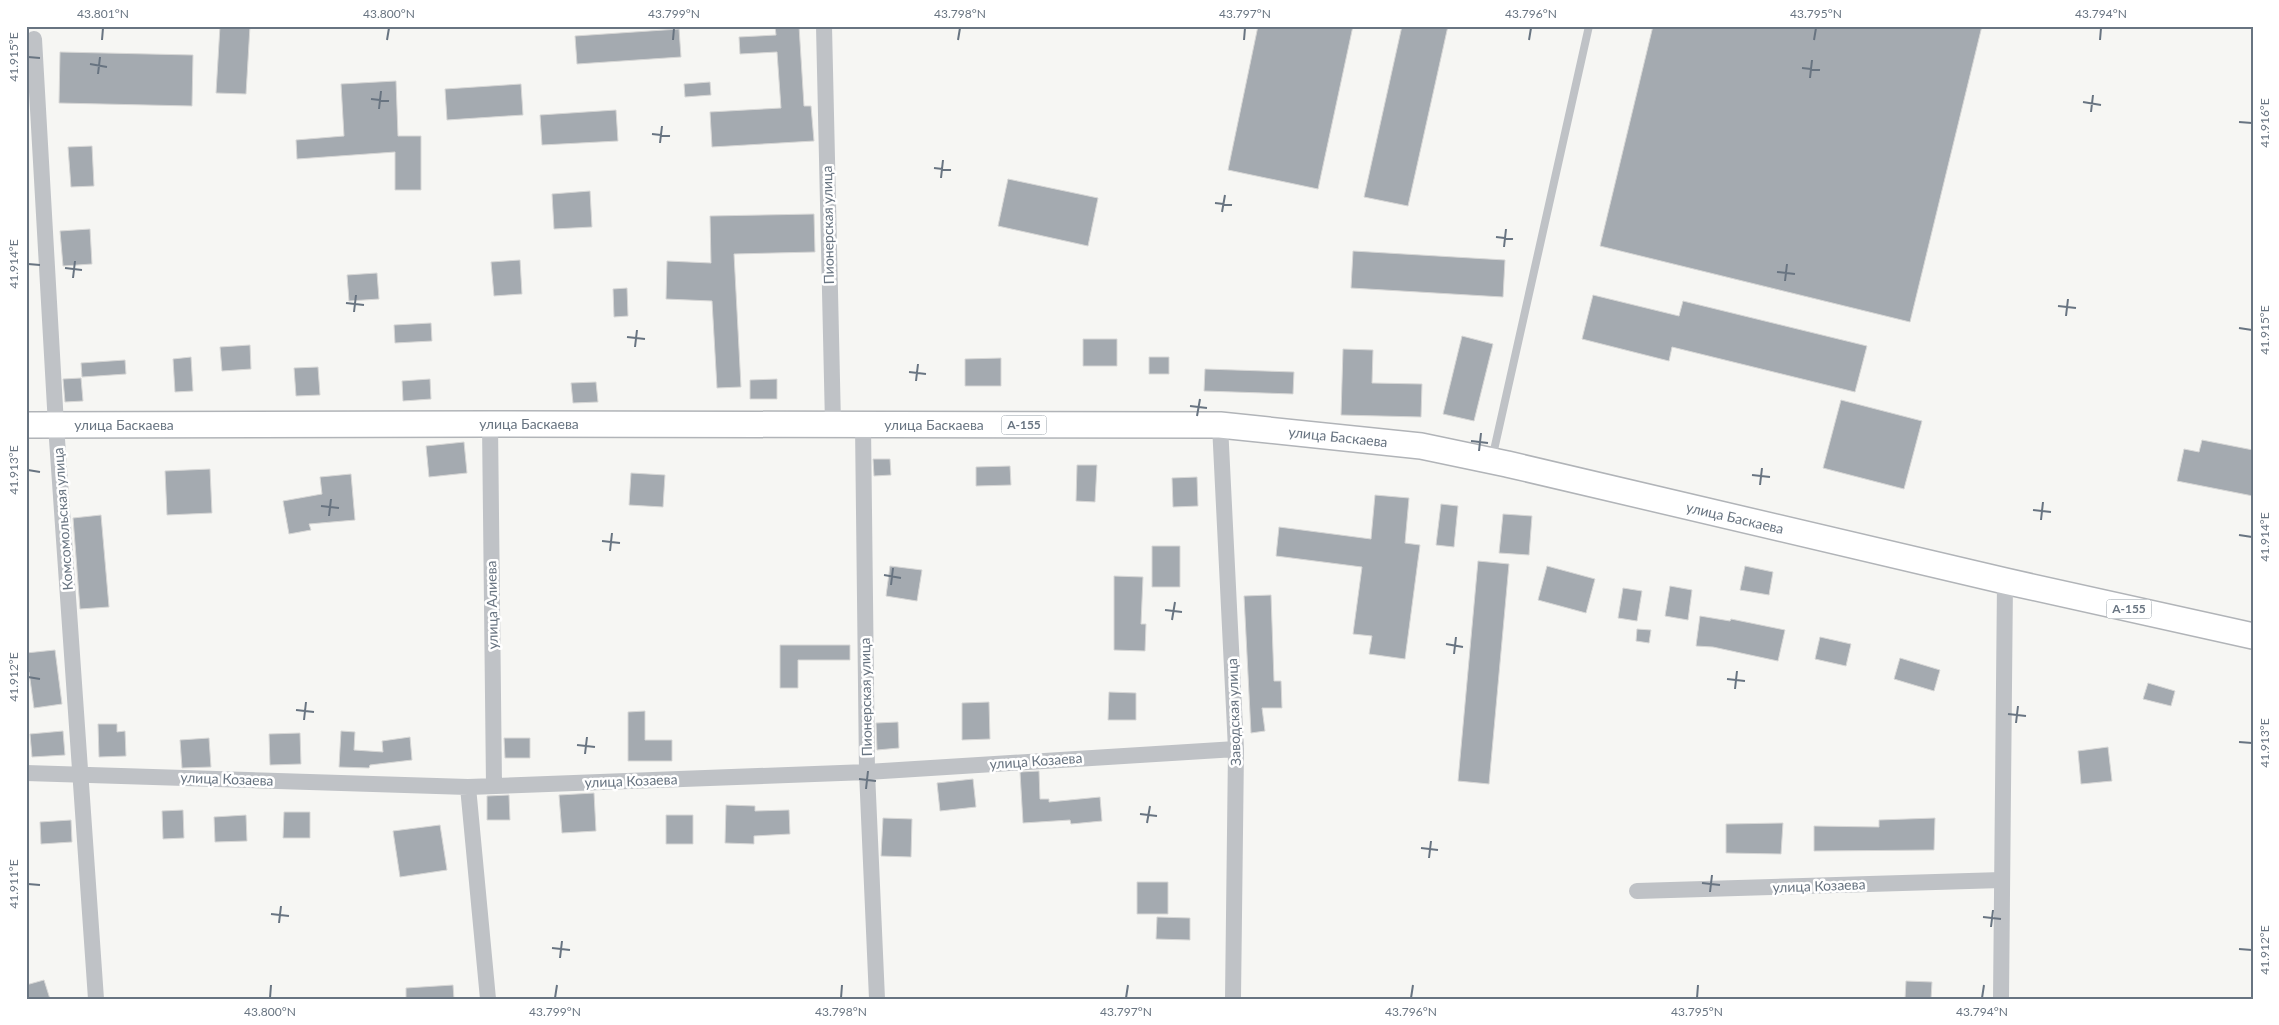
<svg xmlns="http://www.w3.org/2000/svg" width="2279" height="1025" viewBox="0 0 2279 1025" font-family="Lato,sans-serif">
<style>
.building{fill:#a4aab0;stroke:#d7d7d6}
.lines{fill:none;stroke-linecap:round;stroke-linejoin:round}
.primary-casing{stroke:#b1b4b8;stroke-width:28}
.lane{stroke:#bfc2c6;stroke-width:8}
.street{stroke:#bfc2c6;stroke-width:16}
.primary{stroke:#fff;stroke-width:25}
.ticks{fill:none;stroke:#687481;stroke-width:2}
.labels{text-anchor:middle;stroke-width:5;stroke-linejoin:round;paint-order:stroke}
.shield{fill:#fff;stroke:#959ea7;stroke-width:1}
.shield-label{font-size:12px;font-weight:bold;fill:#687481}
.street-label{font-size:14px;fill:#687481;stroke:#fff}
.neatline{fill:none;stroke:#687481;stroke-width:2}
.ticks-label{font-size:12px;text-anchor:middle;fill:#687481}
</style>
<rect width="100%" height="100%" fill="#f6f6f3"/>
<path class="building" d="M220,26H250L246,94L216,93Z
M775,26H799L804,106H811L814,141L712,147L710,112L781,108L777,52L740,54L739,37L776,35Z
M1258,26H1353L1318,189L1228,170Z
M1402,26H1448L1408,206L1364,197Z
M1653,26H1982L1910,322L1600,246Z
M679,29L681,57L577,64L575,36Z
M60,52L193,55L192,106L59,103Z
M396,81L398,136H421V190H395V152L297,159L296,140L344,136L341,84Z
M710,82L711,95L685,97L684,84Z
M521,84L523,115L447,120L445,89Z
M616,110L618,141L542,145L540,115Z
M92,146L94,186L71,187L68,147Z
M1008,179L1098,198L1088,246L998,226Z
M590,191L592,227L554,229L552,194Z
M814,214L815,252L734,254L741,387L717,388L712,301L666,299L667,261L711,263L710,216Z
M90,229L92,264L63,266L60,231Z
M1353,251L1505,260L1503,297L1351,288Z
M520,260L522,294L494,296L491,262Z
M377,273L379,299L349,301L347,275Z
M627,288L628,316L614,317L613,289Z
M1593,295L1679,316L1683,301L1867,346L1855,392L1672,347L1669,361L1582,339Z
M431,323L432,341L395,343L394,325Z
M1462,336L1493,344L1474,421L1443,414Z
M1083,339H1117V366H1083Z
M250,345L251,369L222,371L220,347Z
M1343,349L1373,350L1372,383L1422,384L1421,417L1341,415Z
M191,357L193,391L175,392L173,359Z
M1149,357H1169V374H1149Z
M1001,358V386H965V359Z
M125,360L126,374L82,377L81,363Z
M318,367L320,395L296,396L294,368Z
M1205,369L1294,372L1293,394L1204,391Z
M81,378L83,401L65,402L63,379Z
M430,379L431,399L403,401L402,381Z
M777,379V399H750V380Z
M596,382L598,402L573,403L571,383Z
M1841,400L1922,421L1904,489L1823,468Z
M2202,440L2253,450V496L2177,481L2184,449L2199,452Z
M464,442L467,473L429,477L426,446Z
M873,459H890L891,475L874,476Z
M1077,465H1097L1095,502L1076,501Z
M1010,466L1011,485L976,486V467Z
M210,469L212,513L167,515L165,471Z
M631,473L665,475L663,507L629,505Z
M351,474L355,520L309,524L311,530L289,534L283,501L322,494L320,477Z
M1197,477L1198,506L1173,507L1172,478Z
M1375,495L1409,498L1405,543L1420,545L1405,659L1369,654L1372,636L1353,634L1362,567L1276,556L1279,527L1371,539Z
M1441,504L1458,506L1454,547L1436,545Z
M1503,514L1532,516L1529,555L1499,553Z
M101,515L109,607L80,609L73,518Z
M1152,546H1180V587H1152Z
M1478,561L1509,564L1489,784L1458,781Z
M890,566L922,570L917,601L886,596Z
M1547,566L1595,579L1586,613L1538,600Z
M1745,566L1773,572L1769,595L1740,590Z
M1114,576L1143,577L1141,624H1146L1145,651L1114,650Z
M1670,586L1692,590L1688,620L1665,616Z
M1623,588L1642,591L1637,621L1618,618Z
M1271,595L1274,681H1281L1282,708H1262L1265,731L1251,733L1244,596Z
M1700,616L1730,621L1731,619L1785,630L1778,661L1713,647L1696,646Z
M1637,629L1651,630L1649,643L1636,641Z
M1820,637L1851,644L1846,666L1815,659Z
M780,645H850V660H798V688H780Z
M55,650L62,704L34,708L29,672H26V653Z
M1900,658L1940,670L1934,691L1894,679Z
M2148,683L2175,691L2171,706L2143,699Z
M1109,692L1136,693V720H1108Z
M989,702L990,739L962,740V703Z
M645,711V740H672V761H628V712Z
M898,722L899,748L877,750L876,723Z
M98,724H117V732L125,731L126,756L99,757Z
M63,731L65,755L32,757L30,734Z
M341,731L355,732L354,750L383,752L382,741L410,737L412,760L370,765L369,768L339,767Z
M300,733L301,764L270,765L269,734Z
M209,738L211,767L182,768L180,740Z
M504,738H530V758H505Z
M2108,747L2112,781L2081,784L2078,751Z
M1039,771L1040,799H1049V802L1100,797L1102,821L1071,824L1070,820L1023,823L1020,772Z
M973,779L976,807L940,811L937,783Z
M594,793L596,831L562,833L559,795Z
M509,795L510,820H487V796Z
M726,805L755,806V811L789,810L790,834L754,836V844L725,843Z
M183,810L184,838L163,839L162,811Z
M284,812H310V838H283Z
M246,815L247,841L215,842L214,817Z
M666,815H693V844H666Z
M883,818L912,819L911,857L881,856Z
M1935,818L1934,850L1814,851V826L1879,827V820Z
M71,820L72,842L41,844L40,822Z
M1783,823L1781,854L1726,853V824Z
M440,825L447,870L400,877L393,831Z
M1137,882H1168V914H1137Z
M1157,917L1190,918V940L1156,939Z
M44,980L50,999H26V985Z
M1906,981L1932,982L1931,999H1905Z
M453,985L454,999H406V988Z"/>
<g class="lines">
<defs>
<path id="primary" d="M26,425L490,424L1220,425L1421,446L1507,464L2005,581L2253,636"/>
</defs>
<use href="#primary" class="primary-casing"/>
<path class="lane" d="M1492,459L1589,26"/>
<path class="street" d="M824,26L833,424
M34,39L56,425L96,999
M490,424L494,786
M863,425L867,772L877,999
M1220,425L1236,749L1233,999
M26,773L468,787L867,772L1236,749
M468,787L488,999
M1637,891L2002,880
M2001,999L2005,581"/>
<use href="#primary" class="primary"/>
</g>
<path class="ticks" d="M102,40L103,28M387,40L389,28M673,40L674,28M958,40L960,28M1244,40L1245,28M1529,40L1531,28M1814,40L1816,28M2100,40L2101,28M28,57L40,58M90,64L107,67M1802,68L1820,70M98,74L100,57M1810,78L1812,60M371,99L389,101M2083,102L2101,105M379,109L381,91M2091,112L2093,95M2239,122L2252,123M652,134L670,136M660,143L662,126M934,168L951,170M941,178L943,160M1215,203L1232,205M1222,212L1225,195M1496,237L1513,239M1504,247L1506,229M28,264L40,265M65,268L82,270M1777,272L1795,274M73,278L75,261M1785,281L1787,264M346,303L364,305M2058,306L2076,308M354,312L356,295M2066,316L2068,299M2239,328L2252,330M627,337L645,339M635,347L637,330M909,372L926,374M916,381L918,364M1190,406L1207,408M1197,416L1200,399M1471,441L1488,443M1479,451L1481,433M28,470L40,472M1752,475L1770,477M1760,485L1762,468M321,506L339,508M2033,510L2051,512M329,516L331,499M2041,520L2043,502M2239,535L2252,537M602,541L620,543M610,551L612,533M884,575L901,578M891,585L893,568M1165,610L1182,612M1172,620L1175,602M1446,644L1463,647M1454,654L1456,637M28,677L40,679M1727,679L1745,681M1735,689L1737,671M296,710L314,712M2008,714L2026,716M304,720L306,702M2016,723L2018,706M2239,742L2252,743M577,745L595,747M585,754L587,737M859,779L876,781M866,789L868,771M1140,814L1157,816M1147,823L1150,806M1421,848L1438,850M1429,858L1431,841M1702,883L1720,885M28,884L40,885M1710,892L1712,875M271,914L289,916M1983,917L2001,919M279,923L281,906M1991,927L1993,910M552,948L570,950M2239,949L2252,950M560,958L562,941M270,998L271,985M555,998L557,985M841,998L842,985M1126,998L1128,985M1411,998L1413,985M1697,998L1698,985M1982,998L1984,985"/>
<g class="labels">
<g class="shield">
<rect x="1001.5" y="415.5" width="45" height="19" rx="4"/>
<rect x="2106.5" y="599.5" width="45" height="19" rx="4"/>
</g>
<g class="shield-label">
<text x="1024" y="429">А-155</text>
<text x="2129" y="613">А-155</text>
</g>
<g class="street-label">
<text transform="translate(828 225) rotate(-91)" y="5">Пионерская улица</text>
<text x="529" y="429">улица Баскаева</text>
<text x="124" y="430">улица Баскаева</text>
<text x="934" y="430">улица Баскаева</text>
<text transform="translate(1338 437) rotate(6)" y="5">улица Баскаева</text>
<text transform="translate(1735 518) rotate(13)" y="5">улица Баскаева</text>
<text transform="translate(63 519) rotate(-94)" y="5">Комсомольская улица</text>
<text transform="translate(492 605) rotate(-91)" y="5">улица Алиева</text>
<text transform="translate(866 697) rotate(-91)" y="5">Пионерская улица</text>
<text transform="translate(1234 712) rotate(-92)" y="5">Заводская улица</text>
<text transform="translate(1036 761) rotate(-4)" y="5">улица Козаева</text>
<text transform="translate(227 779) rotate(2)" y="5">улица Козаева</text>
<text transform="translate(631 781) rotate(-2)" y="5">улица Козаева</text>
<text transform="translate(1819 886) rotate(-2)" y="5">улица Козаева</text>
</g>
</g>
<rect width="2279" height="1025" fill="none" stroke="#ffffff" stroke-width="55"/>
<rect x="28" y="28" width="2224" height="970" class="neatline"/>
<g class="ticks-label">
<text x="103" y="18">43.801°N</text>
<text x="389" y="18">43.800°N</text>
<text x="674" y="18">43.799°N</text>
<text x="960" y="18">43.798°N</text>
<text x="1245" y="18">43.797°N</text>
<text x="1531" y="18">43.796°N</text>
<text x="1816" y="18">43.795°N</text>
<text x="2101" y="18">43.794°N</text>
<text transform="translate(14 57) rotate(-90)" y="4">41.915°E</text>
<text transform="translate(2265 123) rotate(-90)" y="4">41.916°E</text>
<text transform="translate(14 264) rotate(-90)" y="4">41.914°E</text>
<text transform="translate(2265 330) rotate(-90)" y="4">41.915°E</text>
<text transform="translate(14 470) rotate(-90)" y="4">41.913°E</text>
<text transform="translate(2265 537) rotate(-90)" y="4">41.914°E</text>
<text transform="translate(14 677) rotate(-90)" y="4">41.912°E</text>
<text transform="translate(2265 743) rotate(-90)" y="4">41.913°E</text>
<text transform="translate(14 884) rotate(-90)" y="4">41.911°E</text>
<text transform="translate(2265 950) rotate(-90)" y="4">41.912°E</text>
<text x="270" y="1016">43.800°N</text>
<text x="555" y="1016">43.799°N</text>
<text x="841" y="1016">43.798°N</text>
<text x="1126" y="1016">43.797°N</text>
<text x="1411" y="1016">43.796°N</text>
<text x="1697" y="1016">43.795°N</text>
<text x="1982" y="1016">43.794°N</text>
</g>
</svg>
